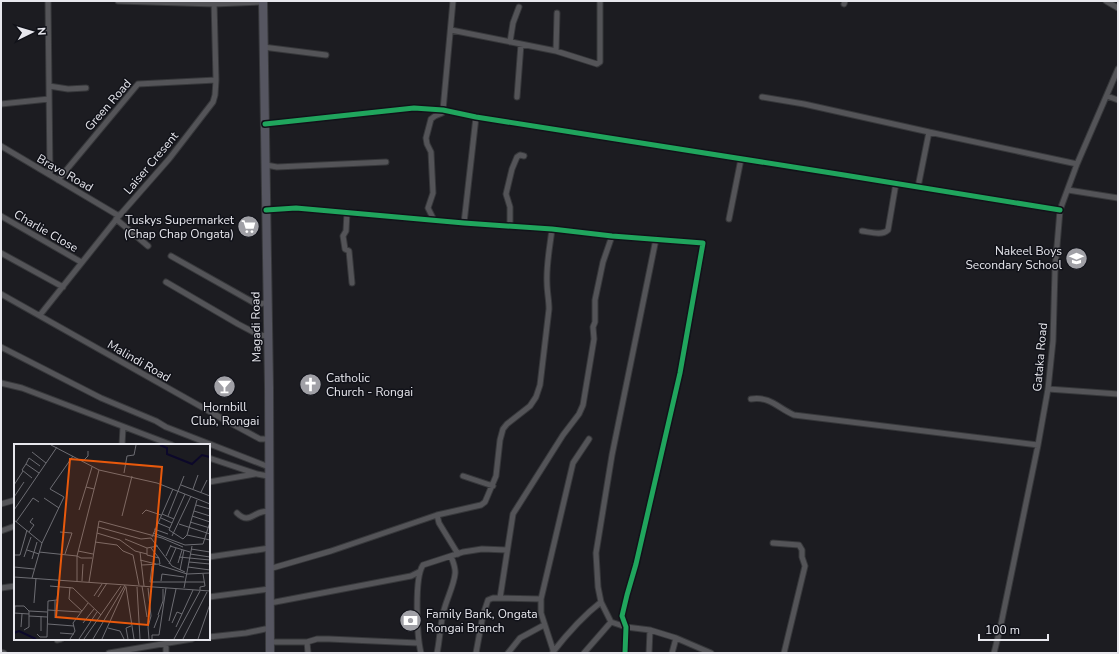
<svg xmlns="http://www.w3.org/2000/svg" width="1119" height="654" viewBox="0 0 1119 654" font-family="'Nunito Sans',sans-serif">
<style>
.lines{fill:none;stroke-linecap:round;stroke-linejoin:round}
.minor-casing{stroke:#37383b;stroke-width:7}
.highway-casing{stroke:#37383b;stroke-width:10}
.minor{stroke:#545458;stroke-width:5}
.highway{stroke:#565661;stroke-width:8}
.cycleway-casing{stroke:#111219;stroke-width:8}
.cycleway{stroke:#20a55d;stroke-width:5}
.labels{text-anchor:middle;stroke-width:3;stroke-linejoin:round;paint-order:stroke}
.street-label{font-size:12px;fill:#e7e7ed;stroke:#111219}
.poi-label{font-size:12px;fill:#e7e7ed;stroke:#111219;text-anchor:end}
.inset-river{fill:none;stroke:#0c082a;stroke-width:2}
.inset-road{fill:none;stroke:#6d6d73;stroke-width:1}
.view{fill:#e8590c;fill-opacity:0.15;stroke:#e8590c;stroke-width:2}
.inset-edge{fill:none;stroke:#e7e7ed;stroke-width:2}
</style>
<rect width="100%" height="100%" fill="#1c1c21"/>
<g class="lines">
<defs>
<path id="minor" d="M48,1L50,175
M118,1L214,4L263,2
M1106,1L1118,8
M844,4L845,1
M451,30L556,51L597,64L600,62V1
M510,42L513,23L519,7
M263,47L326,55
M556,51L557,13
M49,86L68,89L86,88
M1107,96L1118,100
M517,97L521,44
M762,97L804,104L929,132
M1,104L49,99
M443,110L453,1
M265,124L414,108L443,110L476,117L844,175L1060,210
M1,146L119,216
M266,165L277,167L386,162
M58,180L138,84L216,80
M918,187L929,132L1077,164
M1068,190L1118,198
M266,210L296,208L464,223L552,229L612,236L703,243L680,373L636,564L627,595L622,616L626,627L625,653
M347,212L346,231L343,236L345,249L349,251L352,283
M1,216L81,262
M116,219L148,246
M729,219L741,159
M434,220L428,208L433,193L431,152L427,144L426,138L431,119L435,116L442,113
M464,223L476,117
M510,226V207L506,194L512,169L517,157L520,155L524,156
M862,231C870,232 882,236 888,230L896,183
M656,239L612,455L596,553L598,587L601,602L611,622L626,627L650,630L676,638L711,653
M1,253L63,287
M171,256L258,305L267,302
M166,282L238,324L259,335L268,336
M1,294L223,419L260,439H269
M40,315L119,216L169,159L213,102L215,95L216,80L214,1
M1,347L101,398L156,421L166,427L269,467
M1,383L22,388L172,445
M1048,389L1118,394
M751,399C770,396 778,408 794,415L1038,445
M122,445L123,427
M209,458L257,474L268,476
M463,476L493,486
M209,482L255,474
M1,504L15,500
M237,513C248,524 252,514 262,512C265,511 267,512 270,512
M437,515L439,523L458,554
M1,531L15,526
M773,543L799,545L802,550V557L805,566L784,653
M209,557L270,548
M269,569L331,551L437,515L481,505L485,502L496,476L500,440L503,429L507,424L530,406L536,397L540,385L549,309C549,300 547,292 547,283C546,265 550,246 552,229
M1,588L15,586
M209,597L269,589
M500,598L513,514L563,435L579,414L583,405L594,339L593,327L595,322V300L603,262L612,236
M270,603L411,576L419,572
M209,637L246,633L270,628
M57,640L61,639
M270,642H307L317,639H329L418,643
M307,642L308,653
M1,652L4,653
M553,652C567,634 583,616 601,602
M109,653L192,639
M166,653V644
M421,653C417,637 414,578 423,565L463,552L482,549L507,550
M437,653C440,639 440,624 444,610C447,598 454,585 455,574C456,568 453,562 451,556
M476,653L483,615L488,600L493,598L541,599
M508,653L520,638L544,625
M554,653L541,613V599L573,463L589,439
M584,653L611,622
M649,653L650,630
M672,653L676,638
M994,653L1000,629L1038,445L1048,389L1053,341L1055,270L1060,210L1077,164L1118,69"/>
<path id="highway" d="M263,1L269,387L270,653"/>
</defs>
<use href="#minor" class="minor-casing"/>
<use href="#highway" class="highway-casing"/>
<use href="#minor" class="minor"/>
<use href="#highway" class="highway"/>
<defs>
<path id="cycleway" d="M265,124L414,108L443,110L476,117L844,175L1060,210
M266,210L296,208L464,223L552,229L612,236L703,243L680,373L636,564L627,595L622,616L626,627L625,653"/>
</defs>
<use href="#cycleway" class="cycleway-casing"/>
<use href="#cycleway" class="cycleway"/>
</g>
<defs>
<symbol id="supermarket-disc" viewBox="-11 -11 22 22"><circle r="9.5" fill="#a0a0a6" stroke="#111219"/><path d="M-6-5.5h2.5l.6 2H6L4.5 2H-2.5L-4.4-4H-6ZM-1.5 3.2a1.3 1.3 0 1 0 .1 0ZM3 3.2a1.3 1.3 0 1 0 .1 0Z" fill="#fff"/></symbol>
<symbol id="school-disc" viewBox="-11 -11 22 22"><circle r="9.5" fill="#a0a0a6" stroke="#111219"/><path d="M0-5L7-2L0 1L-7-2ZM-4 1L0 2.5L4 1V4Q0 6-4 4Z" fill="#fff"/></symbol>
<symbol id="church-disc" viewBox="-11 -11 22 22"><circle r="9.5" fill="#a0a0a6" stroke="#111219"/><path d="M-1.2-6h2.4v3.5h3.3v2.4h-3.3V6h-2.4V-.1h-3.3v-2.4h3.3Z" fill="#fff"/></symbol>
<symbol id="bar-disc" viewBox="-11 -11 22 22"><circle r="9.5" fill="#a0a0a6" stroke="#111219"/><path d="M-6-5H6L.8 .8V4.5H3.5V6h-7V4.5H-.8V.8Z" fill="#fff"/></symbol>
<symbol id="bank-disc" viewBox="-11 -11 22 22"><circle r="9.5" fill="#a0a0a6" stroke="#111219"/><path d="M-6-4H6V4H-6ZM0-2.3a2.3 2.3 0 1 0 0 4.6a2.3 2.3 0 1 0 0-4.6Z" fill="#fff"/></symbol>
</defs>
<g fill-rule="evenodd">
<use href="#supermarket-disc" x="236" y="214" width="25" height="25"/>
<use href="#school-disc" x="1064" y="246" width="25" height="25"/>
<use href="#church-disc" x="298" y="372" width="25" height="25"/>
<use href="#bar-disc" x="212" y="374" width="25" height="25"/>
<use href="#bank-disc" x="398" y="608" width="25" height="25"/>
</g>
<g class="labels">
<g class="street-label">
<text transform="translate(108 105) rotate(-49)" y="4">Green Road</text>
<text transform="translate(151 163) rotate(-50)" y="4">Laiser Cresent</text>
<text transform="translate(65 173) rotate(30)" y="4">Bravo Road</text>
<text transform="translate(46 231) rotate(30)" y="4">Charlie Close</text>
<text transform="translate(256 327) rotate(-91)" y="4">Magadi Road</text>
<text transform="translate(1040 357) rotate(-85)" y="4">Gataka Road</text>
<text transform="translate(139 361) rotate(30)" y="4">Malindi Road</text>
</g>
<g class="poi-label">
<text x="234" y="224">Tuskys Supermarket<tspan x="234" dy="14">(Chap Chap Ongata)</tspan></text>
<text x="1062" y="255">Nakeel Boys<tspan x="1062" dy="14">Secondary School</tspan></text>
<text x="326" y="382" text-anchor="start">Catholic<tspan x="326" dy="14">Church - Rongai</tspan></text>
<text x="225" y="411" text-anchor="middle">Hornbill<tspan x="225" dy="14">Club, Rongai</tspan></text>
<text x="426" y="618" text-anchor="start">Family Bank, Ongata<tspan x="426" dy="14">Rongai Branch</tspan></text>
</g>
</g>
<g transform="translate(14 444)">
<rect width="196" height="196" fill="#1c1c21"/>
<path class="inset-river" d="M146,1L153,4V10L178,20L188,11L196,13M0,189L5,187L22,195"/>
<path class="inset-road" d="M37,1L85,26L143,39L196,60M18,8L32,19M69,17L74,12V7M12,20L15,14L26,22M78,23L72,43L80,45M110,29L113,12L120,11L122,1M18,34L8,26L12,20L25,29M0,41L9,27M167,41L196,52M179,45L184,31M187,48L193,36M171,50L155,86L169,95L173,91L183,56M0,53L10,38M30,54L45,64M182,61L196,65M0,66L43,3M65,66L72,43M180,67L196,72M128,70L132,66L147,71M148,70L160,75M108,72L118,32M154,72L170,32M178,72L196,78M147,74L158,79M0,76L28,99L18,134M2,78L19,54L25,58M176,78L196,84M144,79L156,84M165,80L196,90M84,83L127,95L137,94M140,85L154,90M15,88L20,81L16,78L19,74M46,88L58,89L51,110M83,89L106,96L121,107L133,110M139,89L171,101L189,100L196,78M173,91L196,96M158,92L177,52M138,93L159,45M137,94L158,122L171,128M111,95L133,104L144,102M81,98L103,101L109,107L119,111L125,141M28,99L50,53L36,45L59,12M156,102L176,108M133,104V111L145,114M177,105L196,108M13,106L25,110M64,107L79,110M25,108L63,112M126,108L130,142M176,110L196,113M0,111H6L13,86M63,112L67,114H78M152,112L157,101M10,113L17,93M165,113L196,116M18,115L23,98M126,116L142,120M175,118L196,120M164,119L168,106M155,120L162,104M128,121L146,120L145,114L137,104M145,121L173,130L196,129M0,123L20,125M174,123L196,126M166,126L170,106M0,133L196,147M63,137V112L85,26M68,137L69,120M147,137L148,130L170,133M75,138L85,77L148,94L169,103M136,138H190M136,138L138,122M36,142L59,144L87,171M128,142L133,173M56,143L55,155L68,167M112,143L120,195M123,143L126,195M134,144L137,172L134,183L135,195M170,144L178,102M186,146V143L191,142L189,130M80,152L88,140M84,153L93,139M20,159L22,134M0,162H10L15,167L33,168M34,166L67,168M0,169L15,170M144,171L149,157V145M15,172L33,173M27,172V187M41,174V157M155,177L162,145M0,179L1,162M69,179L80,165M158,179L163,168L168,170M34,180L60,182M7,183L8,170M162,183L179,146M94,184L106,187L110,195M140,184L145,171M10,186L15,183V167M46,189L60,190M23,190L26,193H33L34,157L43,156L45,137M56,195L61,187L59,179L74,159M65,195L83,168M70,195L107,142M79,195L111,141M88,195L112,142M114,195L112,184L117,182M138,195V191H145L152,144M160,195L186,147M169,195L193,148M184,195L196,160"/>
<path class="view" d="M56,15L148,23L134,181L42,173Z"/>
<rect width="196" height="196" class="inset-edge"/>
</g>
<rect width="1119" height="654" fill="none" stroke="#e7e7ed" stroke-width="4"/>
<g transform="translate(32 32) rotate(85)" stroke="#111219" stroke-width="3" paint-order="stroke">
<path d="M0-3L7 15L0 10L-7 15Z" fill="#e7e7ed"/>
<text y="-6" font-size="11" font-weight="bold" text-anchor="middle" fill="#e7e7ed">N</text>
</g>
<path d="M979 634v6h69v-6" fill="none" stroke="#e7e7ed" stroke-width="2"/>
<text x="985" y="634" font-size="12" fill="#e7e7ed" stroke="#111219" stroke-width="3" paint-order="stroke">100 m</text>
</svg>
